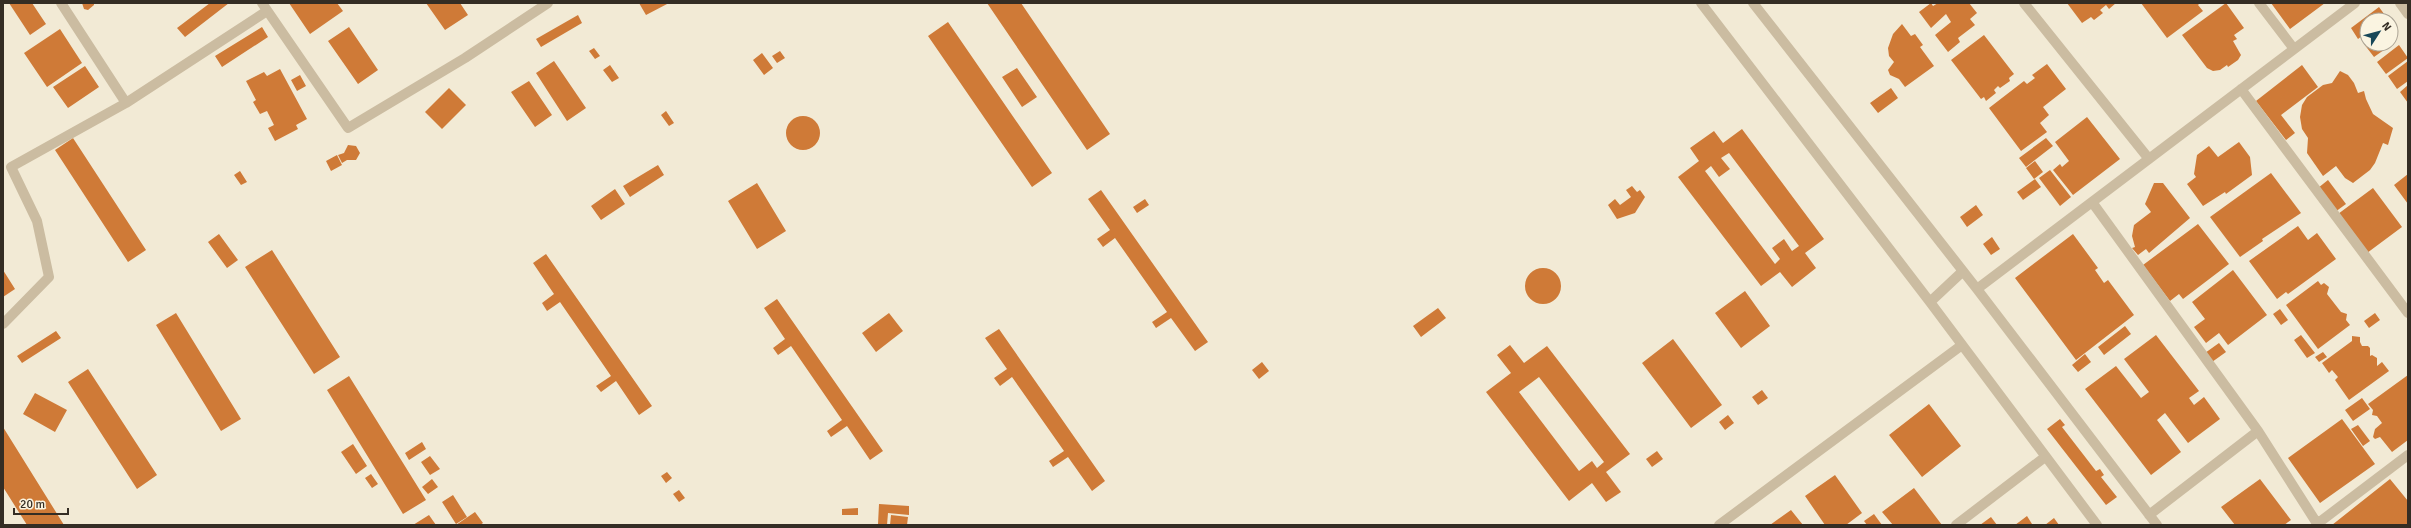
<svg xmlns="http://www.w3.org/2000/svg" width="2411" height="528" viewBox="0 0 2411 528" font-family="Signika,sans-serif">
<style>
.building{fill:#cf7a37;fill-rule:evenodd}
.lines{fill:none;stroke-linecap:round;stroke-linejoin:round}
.lane{stroke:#cbbca1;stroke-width:10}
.street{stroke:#cbbca1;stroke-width:10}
</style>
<rect width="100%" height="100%" fill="#f2ead5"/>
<path class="building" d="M9,3H32L46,24L30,35Z
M82,3H94V5L88,10L84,9Z
M210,3H229L185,37L177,28Z
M289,3H337L343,11L310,34Z
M426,3H460L468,15L445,30Z
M639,3H669L646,15Z
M987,3H1021L1110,134L1087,150Z
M1931,3L1933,6L1938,3H1969L1977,13L1970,19L1975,25L1958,38L1960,42L1948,52L1935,35L1951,22L1946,14L1931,28L1919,12Z
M2067,3H2116L2109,9L2106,5L2100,10L2103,13L2094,20L2091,17L2082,23Z
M2141,3H2200L2198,5L2203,11L2167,38Z
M2226,3L2244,28L2234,35L2237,39L2233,41L2241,55L2238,60L2228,67L2227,65L2220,70L2213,71L2207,68L2182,35Z
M2271,3H2325L2290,29Z
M2379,7L2387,18L2367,20V32L2358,39L2351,28Z
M578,15L582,23L541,47L536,39Z
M948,22L1052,173L1032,187L928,36Z
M1902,24L1911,36L1915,34L1923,45L1920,47L1934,66L1905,87L1899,79L1890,75L1888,70L1894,62L1889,56L1888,48L1893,34Z
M262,27L268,37L222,67L215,56Z
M349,27L378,70L358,84L328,41Z
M60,29L82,63L47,87L24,53Z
M1984,35L2014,74L2009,78L2010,81L2000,88L1998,86L1994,90L1996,93L1986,101L1984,97L1981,99L1951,60Z
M2391,37L2395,42L2374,57L2364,44L2367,41V44H2391Z
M2399,45L2408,58L2386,74L2377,62Z
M594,48L600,56L595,59L589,51Z
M780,51L785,58L777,63L772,56Z
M762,53L773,68L764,75L753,60Z
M554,61L586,108L567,121L536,73Z
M2408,61V81L2397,89L2388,76Z
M2047,64L2066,89L2043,107L2049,115L2040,123L2047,132L2021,151L1989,108L2024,81L2027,84L2035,78L2032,75Z
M610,65L619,78L612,82L603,70Z
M2302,65L2318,87L2281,115L2295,133L2286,140L2256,101Z
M85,66L99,87L68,108L53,87Z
M1017,68L1037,97L1022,107L1002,77Z
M280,69L307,119L296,125L298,129L275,141L268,128L274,125L267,111L260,114L253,102L256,100L246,81L264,72L267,76Z
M2340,71L2348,75L2354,83L2358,93L2364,91L2366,99L2373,114L2393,128L2388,145L2383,143L2375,163L2370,170L2353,183L2345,178L2336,166L2323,176L2307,153L2308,138L2302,129L2300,117L2302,105L2307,97L2323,85L2332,83Z
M300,75L306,86L297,91L291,80Z
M529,81L552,115L535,127L511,92Z
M2408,85V103L2400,92Z
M449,88L466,105L442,129L425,112Z
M1891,88L1898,98L1878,113L1870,103Z
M666,111L674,123L669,126L661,115Z
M786 133a17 17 0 1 1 34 0a17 17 0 1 1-34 0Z
M2087,117L2120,159L2073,195L2053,170L2060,164L2062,167L2069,161L2055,142Z
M1742,129L1824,239L1805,253L1816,268L1792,287L1780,272L1761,286L1678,177L1699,161L1690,148L1714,131L1723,143ZM1729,153L1799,246L1792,251L1784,239L1772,248L1780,259L1775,264L1705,171L1711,166L1719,177L1730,169L1721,158Z
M73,138L146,250L128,262L55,150Z
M2046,138L2053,146L2026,167L2019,158Z
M2239,142L2250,157L2252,175L2226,194L2225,192L2203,206L2187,184L2196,177L2194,174L2197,155L2209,146L2218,157Z
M348,145L356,146L360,153L356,160H347L342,163L338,155L344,153Z
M337,155L342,165L331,171L326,161Z
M2035,161L2043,172L2034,179L2026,168Z
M658,165L664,175L630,197L623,186Z
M2050,170L2071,197L2060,206L2039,178Z
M240,171L247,182L241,185L234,175Z
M2271,173L2301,213L2262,239L2263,241L2240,257L2210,217Z
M2408,174V204L2394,185Z
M2035,179L2041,187L2023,200L2017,192Z
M2328,180L2346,204L2335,212L2318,188Z
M757,183L786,231L757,249L728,201Z
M2154,183H2163L2190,218L2149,253L2146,249L2138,255L2132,248L2135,247L2132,236L2134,225L2151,212L2145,204Z
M1632,186L1637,192L1640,190L1645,197L1635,213L1617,219L1608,205L1615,199L1620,205L1631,197L1626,190Z
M2373,188L2402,227L2367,253L2338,214Z
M615,189L625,204L601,220L591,206Z
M1101,190L1208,342L1195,351L1171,318L1156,328L1152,322L1167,312L1115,238L1103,247L1097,239L1110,230L1088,199Z
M1145,199L1149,205L1137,213L1133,207Z
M1976,205L1983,215L1967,227L1960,217Z
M2198,224L2229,264L2183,299L2179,294L2170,301L2143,265Z
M2298,226L2308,240L2317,233L2336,259L2288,294L2286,292L2277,299L2249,261Z
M219,234L238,260L227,268L208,242Z
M2073,234L2098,268L2095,270L2104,283L2108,280L2134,315L2076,360L2015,278Z
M1992,237L2000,249L1991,255L1983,244Z
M272,250L340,357L314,374L245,267Z
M546,254L652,406L639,415L616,381L601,392L596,386L611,376L560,302L547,311L542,303L554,294L533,263Z
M1525 286a18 18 0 1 1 36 0a18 18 0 1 1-36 0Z
M3,270L15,289L3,297Z
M2233,270L2267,315L2228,345L2219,333L2206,343L2194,327L2205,319L2192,302Z
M2318,281L2321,285L2324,283L2329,287L2327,294L2341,312L2347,314L2346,320L2350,325L2318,349L2286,305Z
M1745,291L1770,326L1741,348L1715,313Z
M777,299L883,451L870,460L847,426L831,437L827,431L842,420L791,346L778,355L773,348L785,339L764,308Z
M1438,308L1446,318L1421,337L1413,326Z
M2280,309L2288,320L2281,325L2273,314Z
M176,313L241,419L221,431L156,325Z
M889,313L903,331L876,352L862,333Z
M2375,313L2380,320L2369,328L2364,321Z
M2125,326L2131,334L2104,355L2098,347Z
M999,329L1105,481L1092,491L1068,457L1053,467L1049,461L1064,451L1012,377L1000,386L994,378L1007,369L985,338Z
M56,331L61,338L22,363L17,356Z
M2156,335L2199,391L2189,398L2194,405L2204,397L2220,419L2188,443L2165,413L2157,420L2181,452L2151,475L2085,389L2116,366L2141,398L2149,392L2124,359Z
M2301,335L2315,353L2307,358L2294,340Z
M2352,336L2360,337V342L2362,346H2368L2370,348V356L2372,355L2377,358V366L2382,362L2389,371L2349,400L2335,380L2338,377L2332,370L2329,373L2322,363L2352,341Z
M1673,339L1722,405L1691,428L1642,363Z
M2219,343L2226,352L2212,362L2205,353Z
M1510,345L1524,363L1547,346L1630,454L1606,472L1621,492L1606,502L1592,483L1569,501L1486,392L1511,373L1497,355ZM1539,377L1604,462L1597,468L1592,461L1579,471L1519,392Z
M2323,352L2327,357L2319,362L2315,357Z
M2085,354L2091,362L2078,372L2072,365Z
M1262,362L1269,371L1259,379L1252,370Z
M88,369L157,475L137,489L68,382Z
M2408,375V440L2392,452L2380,437L2375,439L2373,437L2375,429L2382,423L2377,416L2372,415L2373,410L2368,404Z
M349,376L426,500L403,514L327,390Z
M1762,390L1768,398L1758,405L1752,397Z
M35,393L67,410L55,432L23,414Z
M2362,398L2370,409L2353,421L2345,410Z
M1929,404L1961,446L1922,477L1889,435Z
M1728,415L1734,423L1725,430L1719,422Z
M2060,419L2065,425L2062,427L2096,471L2100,469L2104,475L2101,477L2117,497L2106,505L2047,429Z
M2342,419L2375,464L2320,503L2288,458Z
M2358,425L2370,441L2363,446L2351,429Z
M3,427L64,525H27L3,487Z
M422,442L426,449L409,460L405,453Z
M353,444L367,466L356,474L341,452Z
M1657,451L1663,459L1652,467L1646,459Z
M430,456L440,469L430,475L421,462Z
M667,472L672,478L666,483L661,476Z
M371,474L378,484L372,488L365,478Z
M1835,475L1862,513L1846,525H1825L1805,496Z
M432,479L438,487L428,494L422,487Z
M2260,479L2291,520L2284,525H2235L2221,507Z
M2390,479L2408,501V524L2332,525Z
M1914,488L1942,525H1893L1882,512Z
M679,490L685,498L679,502L673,494Z
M453,495L467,517L456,524L442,502Z
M879,504L909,506V515L888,513L887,525L878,524Z
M858,508V515H842V509Z
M1791,510L1803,525H1770Z
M475,512L483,523L480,525H456Z
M1874,514L1882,525H1867L1864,521Z
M429,515L436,525H413Z
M891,515L908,517L907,525H890Z
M2027,516L2032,524L2030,525H2015Z
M1991,517L1997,525H1980Z
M2054,518L2059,525H2045Z"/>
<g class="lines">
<path class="lane" d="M61,3L126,103
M262,3L348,128L465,58L548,3
M3,324L49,277L37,221L11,167L126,103L267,11"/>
<path class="street" d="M1701,3L1930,302L2097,525
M1753,3L1977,289L2157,525
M2024,3L2149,159
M2259,3L2294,49
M2400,3L2408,14
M2241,89L2408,313
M2092,202L2258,431L2318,525
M1977,289L2355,3
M1930,302L1962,272
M2149,515L2258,431
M2317,524L2408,455
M1719,525L1962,345
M1956,525L2045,457"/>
</g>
<rect width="2411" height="528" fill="none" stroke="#342d24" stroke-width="8"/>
<g transform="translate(2379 32) rotate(54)"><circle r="19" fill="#faf4e1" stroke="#aba495"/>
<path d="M0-3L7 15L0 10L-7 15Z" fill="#174758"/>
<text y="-6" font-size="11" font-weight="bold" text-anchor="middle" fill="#342d24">N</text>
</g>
<path d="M14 508v6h54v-6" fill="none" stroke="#342d24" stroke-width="2"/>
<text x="20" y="508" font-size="12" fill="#342d24" stroke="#faf4e1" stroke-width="3" paint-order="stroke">20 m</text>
</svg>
